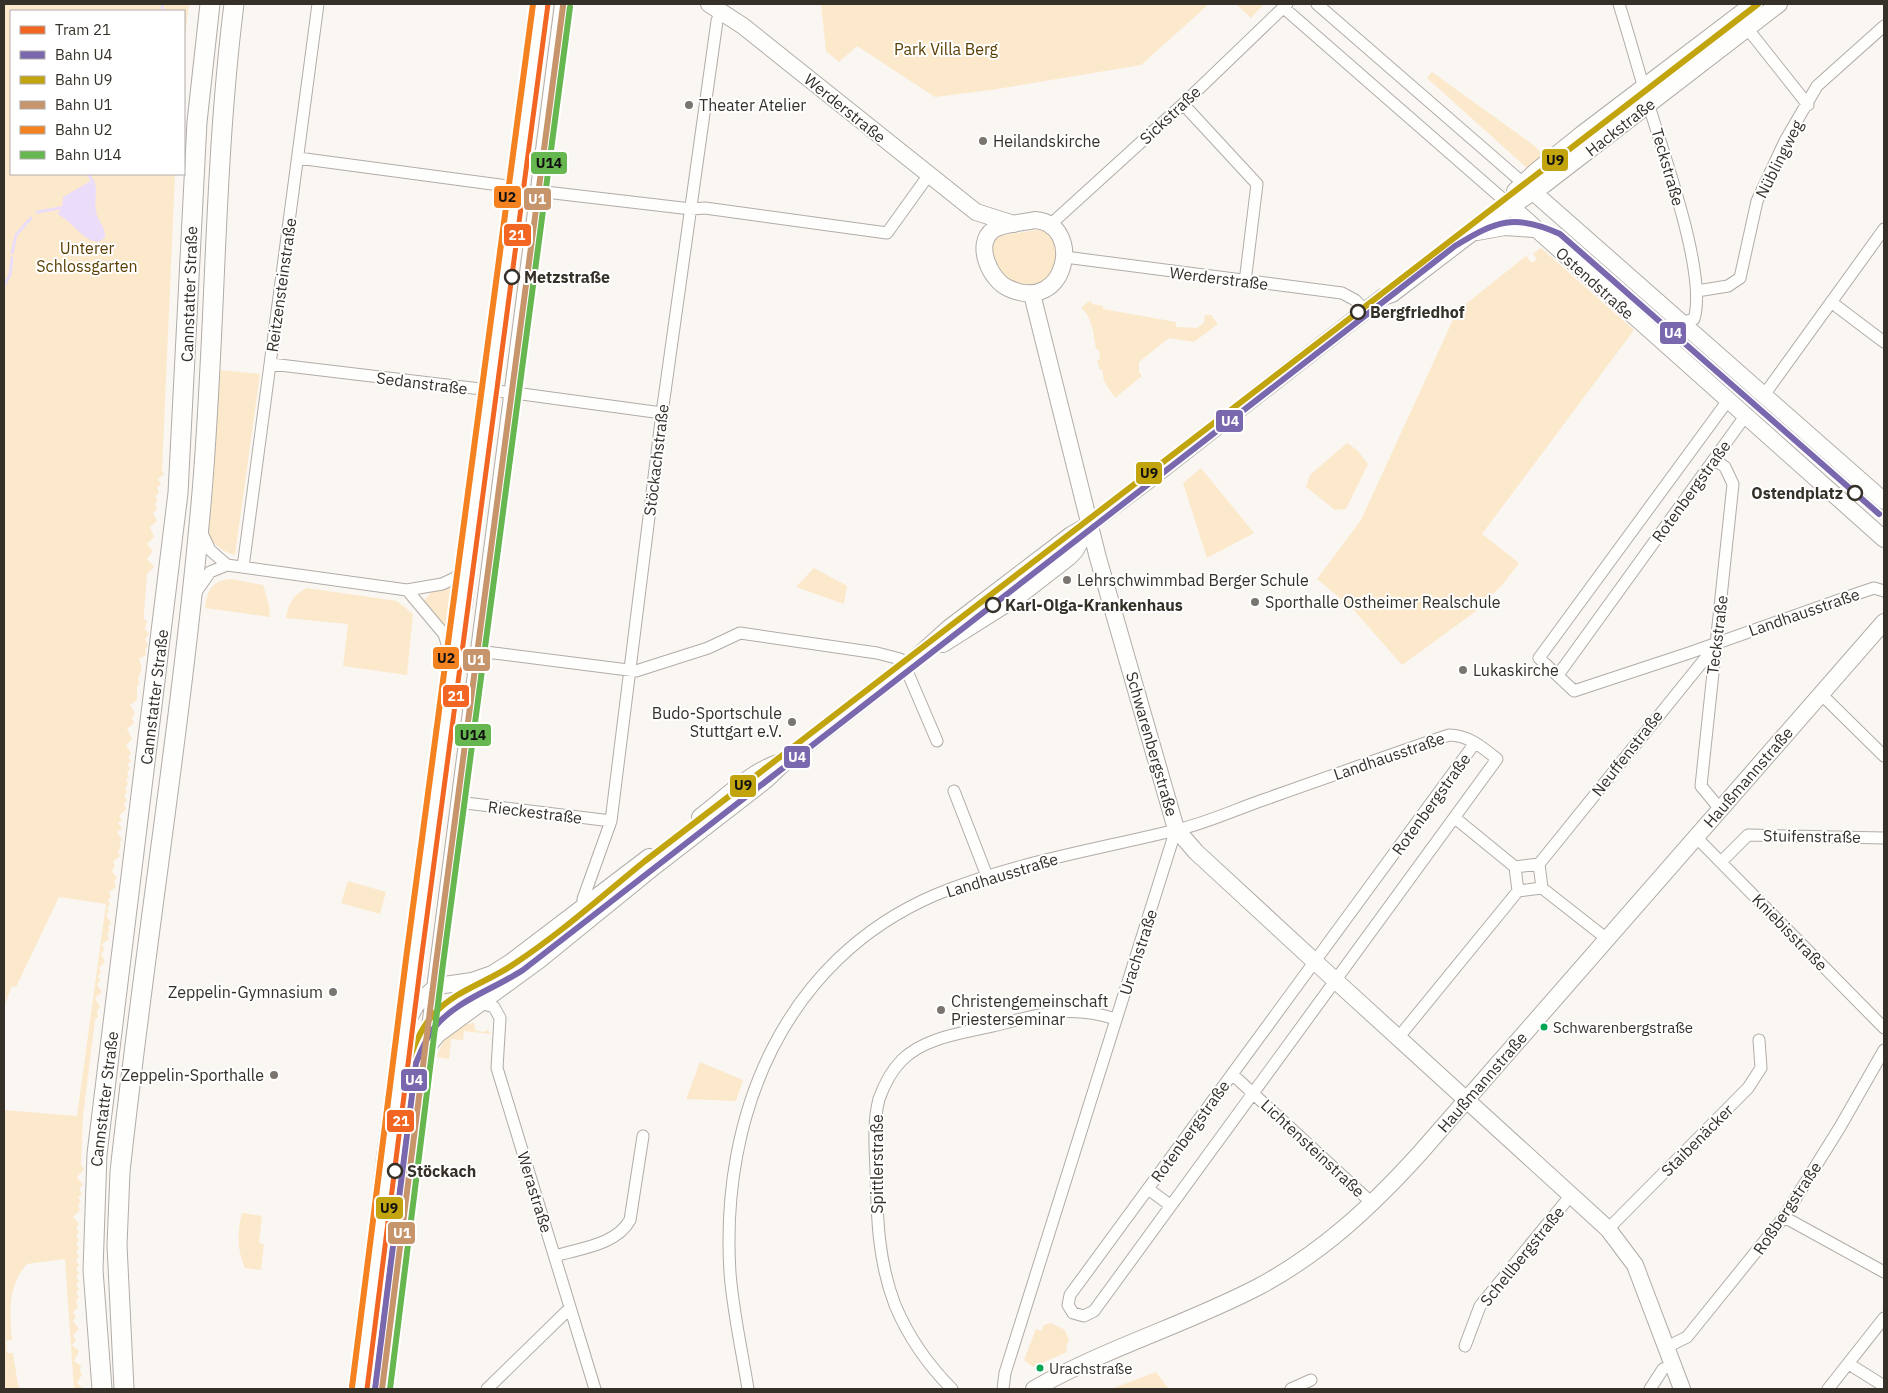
<svg xmlns="http://www.w3.org/2000/svg" width="1888" height="1393" viewBox="0 0 1888 1393" font-family="'IBM Plex Sans',sans-serif">
<style>
.green{fill:#fce9cb}
.water{fill:#ebddfa}
.lines{fill:none;stroke-linecap:round;stroke-linejoin:round}
.stream{stroke:#ebddfa;stroke-width:3}
.street-casing{stroke:#b1aca7;stroke-width:13}
.secondary-casing{stroke:#b1aca7;stroke-width:18}
.primary-casing{stroke:#b1aca7;stroke-width:21}
.street{stroke:#fefefd;stroke-width:11}
.secondary{stroke:#fefefd;stroke-width:16}
.primary{stroke:#fefefd;stroke-width:19}
.rail-1-casing{stroke:#fff;stroke-width:10}
.rail-2-casing{stroke:#fff;stroke-width:10}
.rail-3-casing{stroke:#fff;stroke-width:10}
.rail-4-casing{stroke:#fff;stroke-width:10}
.rail-5-casing{stroke:#fff;stroke-width:10}
.rail-1{stroke:#7a68ae;stroke-width:6}
.rail-2{stroke:#c2a40e;stroke-width:6}
.rail-3{stroke:#c7956c;stroke-width:6}
.rail-4{stroke:#f58220;stroke-width:6}
.rail-5{stroke:#66b74f;stroke-width:6}
.tram-1-casing{stroke:#fff;stroke-width:9}
.tram-1{stroke:#f26522;stroke-width:5}
.poi-dot{fill:#7a756f;stroke:#fff;stroke-width:2}
.stop-dot{fill:#fff;stroke:#353028;stroke-width:2.5}
.bus-dot{fill:#00a651;stroke:#fff;stroke-width:2}
.labels{text-anchor:middle;stroke-width:4;stroke-linejoin:round;paint-order:stroke}
.bus-label{font-size:15px;fill:#353028;stroke:#fff;text-anchor:start}
.park-label{font-size:16px;fill:#5a3e01;stroke:#fff}
.poi-label{font-size:16px;fill:#353028;stroke:#fff;text-anchor:start}
.street-label{font-size:16px;fill:#353028;stroke:#fff}
.stop-label{font-size:16px;font-weight:bold;fill:#353028;stroke:#fff;text-anchor:start}
.line-badge{stroke:#fff;stroke-width:2}
.badge-label{font-size:14px;text-anchor:middle;font-weight:bold;fill:#fff}
.pale-badge-label{font-size:14px;text-anchor:middle;font-weight:bold;fill:#111}
</style>
<rect width="100%" height="100%" fill="#faf6f2"/>
<path class="green" d="M4,4H189L184,44V11H11V174H175L162,470L164,474L158,479L161,485L157,487L159,493L155,496L158,501L155,503L157,509L153,513L157,521L150,527L154,537L147,544L153,551L147,559L154,567L147,574L144,613V619L147,621L145,629L149,634L145,639L148,646L145,649L146,655L139,659L142,669L138,679L139,683L137,687V700L130,705L135,713L132,718L134,723L127,729L132,739L126,745L131,753L128,757L131,761L127,765L130,768L127,773L129,777L126,780L128,784L125,788L127,792L124,796L127,800L124,804L126,809L119,816L122,820L118,823L122,828L117,832L122,840L119,843L121,846L118,851L120,856L113,862L115,866L112,871L117,878L114,881L116,887L109,892L111,897L108,900L110,904L107,908L109,911L106,915L111,923L108,927L110,930L107,935L109,939L102,944L104,950L101,954L105,962L99,968L101,973L98,976L100,980L97,985L102,992L95,998L100,1007L97,1011L98,1017L95,1019L83,1116L81,1165L84,1169L77,1177L83,1185L79,1189L82,1194L78,1197L81,1201L78,1205L80,1210L73,1217L79,1224L76,1229L79,1232L76,1237L79,1240L76,1245L79,1248L76,1253L79,1256L76,1261L79,1265L76,1269L79,1273L76,1277L79,1281L76,1285L79,1289L76,1293L79,1297L76,1301L78,1307L73,1312L76,1317L73,1321L79,1329L73,1335L76,1340L72,1345L79,1351L74,1361L81,1366L80,1371L82,1375L77,1383L84,1389H74L65,1259L27,1264C7,1287 10,1312 12,1340L6,1341L7,1353H13L18,1385L21,1389H4V1110L77,1116L106,904L59,897L16,987L12,986L4,1006Z
M821,4H1209L1141,65L991,90L935,97L857,46L839,62L826,51Z
M1236,4H1264L1251,18Z
M1432,72L1536,147L1543,156L1528,169L1427,78Z
M1044,229C1054,238 1057,247 1059,260L1045,283C1039,284 1030,287 1025,287C1005,284 980,255 997,236Z
M1541,248L1634,330L1482,534L1519,563L1503,584L1475,612L1402,665L1352,608L1317,579L1361,520L1457,311L1526,256L1532,263L1537,259L1533,254Z
M1089,301H1091L1092,304L1103,306V309L1176,322V327L1197,328L1204,323L1205,315H1211L1218,324L1194,342L1169,338L1139,362V372L1142,376L1115,398L1104,381L1102,369L1100,370L1097,360H1100L1099,350L1096,349C1094,335 1092,316 1081,308Z
M219,370L260,374L235,555C221,551 213,545 207,531Z
M1347,443L1357,450L1368,464L1346,509L1335,510L1306,487L1310,475Z
M1201,468L1254,533L1207,558L1183,483Z
M814,568L847,586L844,604L796,587Z
M231,579L263,585L269,605L270,617L205,608C207,591 212,580 231,579Z
M456,584L449,633L424,601L432,591Z
M307,588L397,601L413,614L407,675L343,666L348,624L286,618C289,602 293,595 307,588Z
M348,881L386,892L380,914L341,903Z
M474,1023L475,1030L483,1032L488,1030L491,1034L464,1031L463,1040L451,1039L449,1059L437,1057C442,1039 454,1025 474,1023Z
M700,1062L743,1080L736,1101L686,1099Z
M242,1213L262,1216L259,1243L264,1244L261,1270L245,1268C237,1249 237,1233 242,1213Z
M1051,1323L1065,1330L1069,1341L1066,1346L1067,1352L1033,1367L1024,1360L1036,1329L1041,1331L1044,1325Z
M1156,1372L1169,1389H1111Z"/>
<path class="water" d="M94,179C98,191 94,199 96,211C97,220 106,227 105,237L99,242C82,241 73,221 57,214L62,208L63,197Z"/>
<g class="lines">
<path class="stream" d="M162,4L163,11
M89,174L92,182
M37,212L66,207
M12,253L16,235L31,218
M4,285L10,275L12,258"/>
<defs>
<path id="street" d="M1317,4L1523,183
M1619,4C1629,36 1638,68 1647,99C1661,148 1708,273 1694,319L1680,323
M1284,8L1505,201
M1747,28L1808,105
M1183,104L1257,184L1245,282
M298,158L515,187
M537,191L691,209L705,208L887,233L928,176
M1051,224L1183,104L1287,4
M1065,257L1342,293L1355,300L1366,311
M1697,291L1728,286L1740,278L1757,201L1785,141L1817,86L1884,26
M1831,302L1884,342
M271,364L522,394L662,413
M1764,395L1884,229
M1729,399L1539,658L1574,691L1689,653L1862,592L1874,588L1884,591
M1715,460L1725,467L1733,484L1701,786L1720,809
M201,531L210,550L227,565
M243,567L318,4
M407,590L444,634L450,654
M196,592L210,572L227,565L407,590L442,584L455,578L468,562
M478,651L636,671L708,648L740,633L877,653L900,659L904,664L937,741
M1558,675L1746,415
M1821,694L1884,756
M954,791L987,876
M458,802L611,821
M1455,818L1515,867
M1696,837L1884,1028
M1721,862L1748,835L1884,838
M1539,864L1716,645
M1539,864L1542,888L1518,891L1515,867Z
M1542,888L1607,939
M584,906L583,899L611,821L662,413L717,21L721,10
M481,1003L494,1007L500,1018L497,1068L595,1389
M1398,1038L1518,891
M1232,1074L1373,1204
M1148,1189L1170,1205
M1784,1217L1884,1272
M1608,1229L1748,1088L1761,1068L1759,1040
M555,1256C581,1248 616,1245 630,1220L643,1136
M1465,1346L1480,1306L1571,1195
M1667,1347L1687,1337L1784,1217L1840,1127L1884,1050
M1849,1364L1884,1386
M487,1389L570,1308
M748,1389C742,1351 733,1312 730,1273C720,1115 784,960 935,895C1014,862 1101,849 1184,828C1211,821 1237,809 1263,800C1325,778 1387,756 1449,735C1468,735 1482,747 1497,759L1094,1311L1084,1316L1073,1313L1068,1305L1070,1295L1475,743
M952,1389C928,1365 908,1336 895,1305C878,1261 877,1217 876,1171C875,1146 873,1122 879,1099C884,1085 891,1071 902,1060C925,1037 964,1033 993,1026C1040,1014 1069,1004 1116,1019
M1003,1389L1005,1373L1176,829
M1291,1389L1311,1380
M1650,1389L1663,1369L1673,1365
M1828,1389L1884,1318"/>
<path id="secondary" d="M709,4L743,26L976,212L1014,224
M1523,183L1884,501
M1515,191L1535,172L1582,134L1753,4
M1505,201L1884,539
M1035,220C1085,224 1067,316 1008,288C990,280 974,244 993,230C1003,223 1023,223 1035,220Z
M1477,232L1505,227L1534,229
M1032,294L1098,558L1176,829L1196,852L1325,971L1608,1229L1635,1265L1682,1389
M943,644L1019,596L1068,558L1075,551L1090,524
M700,817C725,798 750,772 780,762
M407,1022L416,1005L437,986L472,981L492,974L511,962L649,857
M428,1046L438,1034L538,961L650,870L766,780L787,760L906,667L949,628L1071,535L1090,524L1150,479L1383,297L1392,294L1477,229L1545,184L1779,4
M359,1389L385,1157L448,703L451,657L464,604L490,363L511,211L520,172L540,4
M383,1389L563,4
M1034,1389C1106,1348 1185,1325 1258,1287C1322,1253 1372,1206 1420,1153L1884,622"/>
<path id="primary" d="M102,1389L93,1270L97,1154L178,493L197,122L210,4
M124,1389L117,1245L120,1172C144,949 181,728 201,504C216,337 213,170 234,4"/>
</defs>
<use href="#street" class="street-casing"/>
<use href="#secondary" class="secondary-casing"/>
<use href="#primary" class="primary-casing"/>
<use href="#street" class="street"/>
<use href="#secondary" class="secondary"/>
<use href="#primary" class="primary"/>
<defs>
<path id="rail-1" d="M375,1389L416,1063C421,1051 426,1038 434,1028C455,1001 494,989 523,970L1455,246C1496,221 1514,213 1560,234L1879,514"/>
<path id="rail-2" d="M367,1388L407,1067C413,1048 420,1029 434,1014C456,990 488,982 514,964C561,933 602,896 645,861L1758,4"/>
<path id="rail-3" d="M382,1389L436,963L563,6"/>
<path id="rail-4" d="M352,1387L406,959L533,4"/>
<path id="rail-5" d="M390,1389L443,964L570,7"/>
</defs>
<use href="#rail-1" class="rail-1-casing"/>
<use href="#rail-2" class="rail-2-casing"/>
<use href="#rail-3" class="rail-3-casing"/>
<use href="#rail-4" class="rail-4-casing"/>
<use href="#rail-5" class="rail-5-casing"/>
<use href="#rail-1" class="rail-1"/>
<use href="#rail-2" class="rail-2"/>
<use href="#rail-3" class="rail-3"/>
<use href="#rail-4" class="rail-4"/>
<use href="#rail-5" class="rail-5"/>
<defs>
<path id="tram-1" d="M367,1389L421,961L548,4"/>
</defs>
<use href="#tram-1" class="tram-1-casing"/>
<use href="#tram-1" class="tram-1"/>
</g>
<g class="poi-dot">
<circle cx="689" cy="105" r="5"/>
<circle cx="983" cy="141" r="5"/>
<circle cx="1067" cy="580" r="5"/>
<circle cx="1255" cy="602" r="5"/>
<circle cx="1463" cy="670" r="5"/>
<circle cx="792" cy="722" r="5"/>
<circle cx="333" cy="992" r="5"/>
<circle cx="941" cy="1010" r="5"/>
<circle cx="274" cy="1075" r="5"/>
</g>
<g class="stop-dot">
<circle cx="512" cy="277" r="7"/>
<circle cx="1358" cy="312" r="7"/>
<circle cx="1855" cy="493" r="7"/>
<circle cx="993" cy="605" r="7"/>
<circle cx="395" cy="1171" r="7"/>
</g>
<g class="bus-dot">
<circle cx="1544" cy="1027" r="4.5"/>
<circle cx="1040" cy="1368" r="4.5"/>
</g>
<g class="labels">
<g class="bus-label">
<text x="1553" y="1033">Schwarenbergstraße</text>
<text x="1049" y="1374">Urachstraße</text>
</g>
<g class="park-label">
<text x="946" y="55">Park Villa Berg</text>
<text x="87" y="254">Unterer<tspan x="87" dy="18">Schlossgarten</tspan></text>
</g>
<g class="poi-label">
<text x="699" y="111">Theater Atelier</text>
<text x="993" y="147">Heilandskirche</text>
<text x="1077" y="586">Lehrschwimmbad Berger Schule</text>
<text x="1265" y="608">Sporthalle Ostheimer Realschule</text>
<text x="1473" y="676">Lukaskirche</text>
<text x="782" y="719" text-anchor="end">Budo-Sportschule<tspan x="782" dy="18">Stuttgart e.V.</tspan></text>
<text x="323" y="998" text-anchor="end">Zeppelin-Gymnasium</text>
<text x="951" y="1007">Christengemeinschaft<tspan x="951" dy="18">Priesterseminar</tspan></text>
<text x="264" y="1081" text-anchor="end">Zeppelin-Sporthalle</text>
</g>
<g class="street-label">
<text transform="translate(845 108) rotate(39)" y="6">Werderstraße</text>
<text transform="translate(1170 115) rotate(-43)" y="6">Sickstraße</text>
<text transform="translate(1620 127) rotate(-38)" y="6">Hackstraße</text>
<text transform="translate(1779 159) rotate(-63)" y="6">Nüblingweg</text>
<text transform="translate(1668 167) rotate(74)" y="6">Teckstraße</text>
<text transform="translate(1219 278) rotate(7)" y="6">Werderstraße</text>
<text transform="translate(1595 283) rotate(42)" y="6">Ostendstraße</text>
<text transform="translate(281 285) rotate(-82)" y="6">Reitzensteinstraße</text>
<text transform="translate(189 294) rotate(-88)" y="6">Cannstatter Straße</text>
<text transform="translate(422 383) rotate(7)" y="6">Sedanstraße</text>
<text transform="translate(656 460) rotate(-83)" y="6">Stöckachstraße</text>
<text transform="translate(1691 491) rotate(-54)" y="6">Rotenbergstraße</text>
<text transform="translate(1804 612) rotate(-19)" y="6">Landhausstraße</text>
<text transform="translate(1717 635) rotate(-83)" y="6">Teckstraße</text>
<text transform="translate(154 697) rotate(-83)" y="6">Cannstatter Straße</text>
<text transform="translate(1152 744) rotate(74)" y="6">Schwarenbergstraße</text>
<text transform="translate(1627 753) rotate(-52)" y="6">Neuffenstraße</text>
<text transform="translate(1389 756) rotate(-19)" y="6">Landhausstraße</text>
<text transform="translate(1748 777) rotate(-49)" y="6">Haußmannstraße</text>
<text transform="translate(1431 804) rotate(-54)" y="6">Rotenbergstraße</text>
<text transform="translate(535 812) rotate(7)" y="6">Rieckestraße</text>
<text transform="translate(1812 836) rotate(1)" y="6">Stuifenstraße</text>
<text transform="translate(1002 875) rotate(-17)" y="6">Landhausstraße</text>
<text transform="translate(1790 932) rotate(46)" y="6">Kniebisstraße</text>
<text transform="translate(1138 952) rotate(-72)" y="6">Urachstraße</text>
<text transform="translate(1482 1082) rotate(-49)" y="6">Haußmannstraße</text>
<text transform="translate(104 1099) rotate(-83)" y="6">Cannstatter Straße</text>
<text transform="translate(1190 1131) rotate(-54)" y="6">Rotenbergstraße</text>
<text transform="translate(1697 1140) rotate(-45)" y="6">Staibenäcker</text>
<text transform="translate(1313 1148) rotate(43)" y="6">Lichtensteinstraße</text>
<text transform="translate(877 1164) rotate(-90)" y="6">Spittlerstraße</text>
<text transform="translate(535 1192) rotate(73)" y="6">Werastraße</text>
<text transform="translate(1787 1208) rotate(-56)" y="6">Roßbergstraße</text>
<text transform="translate(1522 1256) rotate(-51)" y="6">Schellbergstraße</text>
</g>
<g class="stop-label">
<text x="524" y="283">Metzstraße</text>
<text x="1370" y="318">Bergfriedhof</text>
<text x="1843" y="499" text-anchor="end">Ostendplatz</text>
<text x="1005" y="611">Karl-Olga-Krankenhaus</text>
<text x="407" y="1177">Stöckach</text>
</g>
</g>
<g class="line-badge">
<rect x="1541" y="148" width="28" height="24" rx="5" fill="#c2a40e"/>
<rect x="530" y="151" width="38" height="24" rx="5" fill="#66b74f"/>
<rect x="493" y="185" width="29" height="24" rx="5" fill="#f58220"/>
<rect x="523" y="187" width="29" height="24" rx="5" fill="#c7956c"/>
<rect x="503" y="223" width="29" height="24" rx="5" fill="#f26522"/>
<rect x="1659" y="321" width="28" height="24" rx="5" fill="#7a68ae"/>
<rect x="1215" y="409" width="29" height="24" rx="5" fill="#7a68ae"/>
<rect x="1135" y="461" width="28" height="24" rx="5" fill="#c2a40e"/>
<rect x="432" y="646" width="28" height="24" rx="5" fill="#f58220"/>
<rect x="462" y="648" width="29" height="24" rx="5" fill="#c7956c"/>
<rect x="442" y="684" width="28" height="24" rx="5" fill="#f26522"/>
<rect x="454" y="723" width="38" height="24" rx="5" fill="#66b74f"/>
<rect x="783" y="745" width="28" height="24" rx="5" fill="#7a68ae"/>
<rect x="729" y="774" width="28" height="24" rx="5" fill="#c2a40e"/>
<rect x="400" y="1068" width="28" height="24" rx="5" fill="#7a68ae"/>
<rect x="386" y="1109" width="29" height="24" rx="5" fill="#f26522"/>
<rect x="375" y="1196" width="29" height="24" rx="5" fill="#c2a40e"/>
<rect x="387" y="1221" width="29" height="24" rx="5" fill="#c7956c"/>
</g>
<g class="badge-label">
<text x="537" y="204">U1</text>
<text x="517" y="240">21</text>
<text x="1673" y="338">U4</text>
<text x="1230" y="426">U4</text>
<text x="476" y="665">U1</text>
<text x="456" y="701">21</text>
<text x="797" y="762">U4</text>
<text x="414" y="1085">U4</text>
<text x="401" y="1126">21</text>
<text x="402" y="1238">U1</text>
</g>
<g class="pale-badge-label">
<text x="1555" y="165">U9</text>
<text x="549" y="168">U14</text>
<text x="507" y="202">U2</text>
<text x="1149" y="478">U9</text>
<text x="446" y="663">U2</text>
<text x="473" y="740">U14</text>
<text x="743" y="790">U9</text>
<text x="389" y="1213">U9</text>
</g>
<rect width="1888" height="1393" fill="none" stroke="#353028" stroke-width="10"/>
<rect x="10" y="10" width="175" height="165" fill="#ffffff" stroke="#aeaca9"/>
<rect x="20" y="26" width="25" height="8" fill="#f26522" stroke="#aeaca9"/>
<text x="55" y="35" font-size="15" fill="#353028">Tram 21</text>
<rect x="20" y="51" width="25" height="8" fill="#7a68ae" stroke="#aeaca9"/>
<text x="55" y="60" font-size="15" fill="#353028">Bahn U4</text>
<rect x="20" y="76" width="25" height="8" fill="#c2a40e" stroke="#aeaca9"/>
<text x="55" y="85" font-size="15" fill="#353028">Bahn U9</text>
<rect x="20" y="101" width="25" height="8" fill="#c7956c" stroke="#aeaca9"/>
<text x="55" y="110" font-size="15" fill="#353028">Bahn U1</text>
<rect x="20" y="126" width="25" height="8" fill="#f58220" stroke="#aeaca9"/>
<text x="55" y="135" font-size="15" fill="#353028">Bahn U2</text>
<rect x="20" y="151" width="25" height="8" fill="#66b74f" stroke="#aeaca9"/>
<text x="55" y="160" font-size="15" fill="#353028">Bahn U14</text>
</svg>
